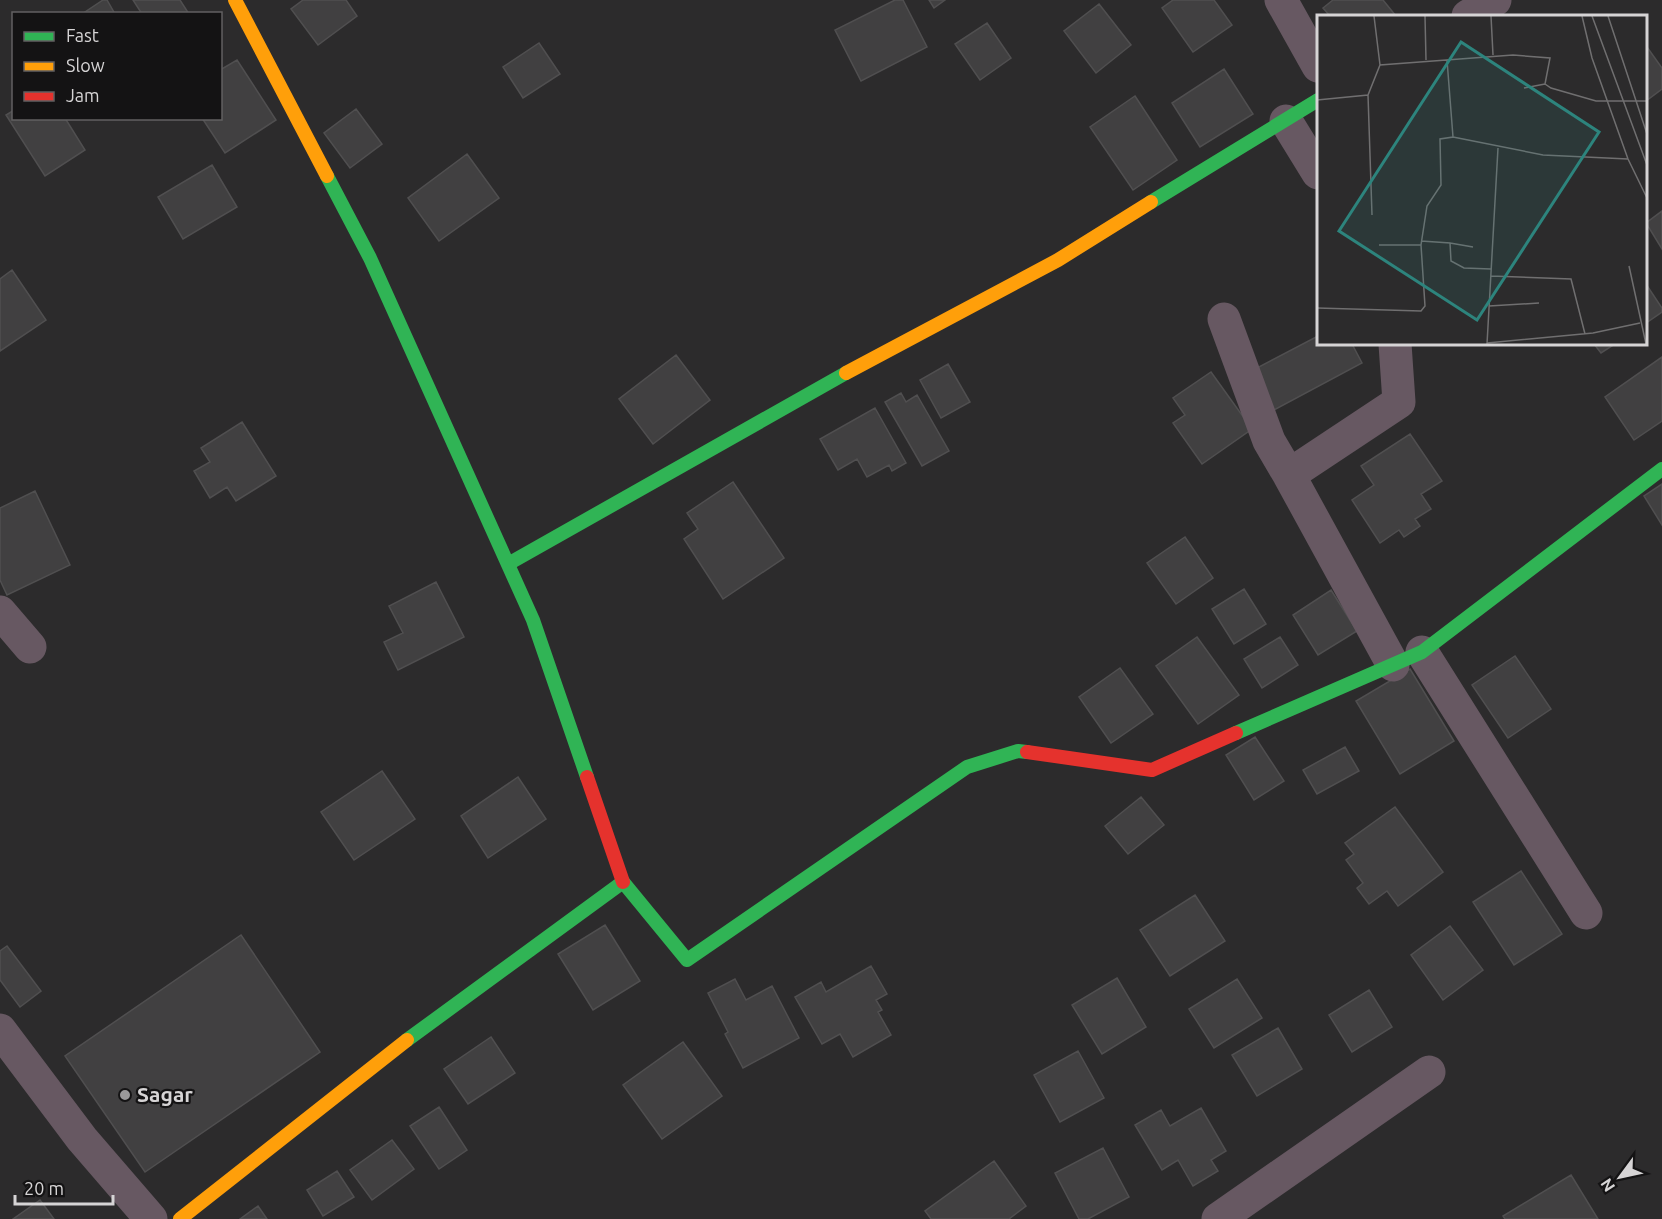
<svg xmlns="http://www.w3.org/2000/svg" width="1662" height="1219" viewBox="0 0 1662 1219" font-family="Ubuntu,sans-serif">
<style>
.building{fill:#414041;stroke:#504f50;stroke-width:1.5}
.lines{fill:none;stroke-linecap:round;stroke-linejoin:round}
.street{stroke:#675862;stroke-width:33}
.fast{stroke:#30b455;stroke-width:14}
.slow{stroke:#ff9f0a;stroke-width:14}
.jam{stroke:#e5322d;stroke-width:14}
.poi-dot{fill:#9a999a;stroke:#141314;stroke-width:2}
.labels{text-anchor:middle;stroke-width:4.5;stroke-linejoin:round;paint-order:stroke}
.poi-label{font-size:21px;font-weight:bold;fill:#d6d4d5;stroke:#141314;text-anchor:start}
.inset-road{fill:none;stroke:#706f70;stroke-width:1.5}
.view{fill:#2d847d;fill-opacity:0.15;stroke:#2d847d;stroke-width:3}
.inset-edge{fill:none;stroke:#d6d4d5;stroke-width:3}
</style>
<rect width="100%" height="100%" fill="#2c2b2c"/>
<path class="building" d="M103,0H107L115,14H82Z
M133,0H180L189,14H142Z
M303,0H346L357,16L318,45L291,9Z
M895,0H903L927,47L861,81L835,30Z
M929,0H945L934,8Z
M1173,0H1214L1232,25L1193,52L1162,8Z
M1333,0H1383L1396,16H1330L1323,8Z
M1099,4L1131,45L1096,73L1064,31Z
M987,23L1011,58L980,80L955,44Z
M539,43L560,74L523,98L503,67Z
M1647,47L1662,68V89L1646,101V48Z
M237,60L276,120L225,153L202,118H220V70Z
M1224,69L1253,114L1200,147L1172,103Z
M1135,96L1177,160L1133,190L1090,127Z
M356,109L382,144L350,168L324,133Z
M14,110V118H65L85,150L45,176L6,115Z
M467,154L499,198L439,241L408,198Z
M212,165L237,207L183,239L158,197Z
M1662,211V249L1646,223Z
M12,270L46,320L0,351V279Z
M1646,284L1662,308V312L1646,323Z
M1318,336V344H1352L1362,363L1274,410L1253,370Z
M1594,344H1615L1601,353Z
M676,355L710,400L653,444L619,399Z
M1662,357V421L1634,440L1605,397Z
M948,364L970,402L941,418L920,380Z
M1211,372L1252,429L1202,464L1173,423L1185,415L1173,398Z
M901,393L906,402L917,395L949,451L922,466L885,402Z
M875,408L906,463L892,471L889,465L867,477L857,459L838,470L820,439Z
M242,422L276,476L236,501L227,487L210,498L194,471L210,462L201,448Z
M1410,434L1442,481L1421,494L1431,509L1415,519L1420,526L1404,537L1399,530L1380,543L1352,500L1374,485L1361,466Z
M733,482L784,558L723,599L684,539L698,529L687,513Z
M1662,484V525L1644,496Z
M35,491L70,565L7,595L0,580V508Z
M1185,537L1213,578L1176,604L1147,563Z
M436,582L464,637L398,670L384,642L403,633L389,606Z
M1244,589L1266,624L1234,644L1212,609Z
M1331,590L1357,631L1318,655L1293,615Z
M1197,637L1239,695L1198,724L1156,666Z
M1280,637L1298,665L1262,688L1244,659Z
M1515,656L1551,709L1508,738L1472,685Z
M1120,668L1153,714L1111,743L1079,697Z
M1410,669L1454,741L1400,774L1356,701Z
M1255,737L1284,781L1254,800L1226,755Z
M1345,747L1359,771L1317,794L1303,770Z
M382,771L415,819L354,860L321,812Z
M518,777L546,819L488,858L461,816Z
M1141,797L1164,825L1128,854L1105,826Z
M1395,807L1443,872L1398,906L1387,891L1369,904L1357,888L1363,883L1346,860L1354,854L1345,843Z
M1521,871L1562,934L1514,965L1473,902Z
M1195,895L1225,941L1170,976L1140,930Z
M605,925L640,981L593,1010L558,954Z
M1450,926L1483,970L1443,1000L1411,955Z
M241,935L320,1052L145,1172L65,1056Z
M7,946L41,991L20,1007L0,980V951Z
M871,966L887,994L876,1000L882,1010L878,1012L891,1035L853,1057L840,1034L822,1044L795,997L821,982L826,992Z
M1117,978L1146,1027L1102,1054L1072,1005Z
M735,979L746,1000L772,986L799,1038L743,1068L725,1034L728,1032L708,993Z
M1237,979L1262,1018L1214,1048L1189,1009Z
M1369,990L1392,1027L1352,1052L1329,1015Z
M1278,1028L1302,1069L1257,1096L1232,1055Z
M491,1037L515,1073L468,1104L444,1069Z
M683,1042L722,1096L662,1139L623,1085Z
M1078,1051L1104,1098L1060,1122L1034,1075Z
M439,1107L467,1150L439,1169L410,1126Z
M1201,1108L1226,1151L1211,1160L1218,1171L1193,1186L1178,1160L1162,1170L1135,1125L1161,1110L1170,1126Z
M392,1140L414,1169L372,1200L350,1170Z
M1103,1148L1129,1197L1088,1219H1079L1055,1173Z
M994,1161L1026,1206L1009,1219H931L925,1211Z
M337,1171L354,1197L323,1216L307,1190Z
M1571,1175L1598,1219H1505L1503,1216Z
M40,1200L54,1219H13Z
M258,1206L267,1219H240Z"/>
<g class="lines">
<path class="street" d="M1281,0L1318,66
M1468,16L1495,0
M1286,121L1318,173
M1224,319L1269,441L1289,475
M0,612L30,647
M1422,652L1586,913
M1393,665L1289,475L1399,402L1395,344
M0,1030L82,1139L151,1219
M1218,1219L1429,1072"/>
<path class="fast" d="M327,176L370,258L533,620L587,777
M1151,202L1318,100
M508,564L846,373
M1236,733L1422,652L1662,469
M407,1040L623,882L687,960L967,767L1018,751L1027,752"/>
<path class="slow" d="M235,0L327,176
M846,373L1058,260L1151,202
M180,1219L407,1040"/>
<path class="jam" d="M1027,752L1152,770L1236,733
M587,777L623,882"/>
</g>
<circle class="poi-dot" cx="125" cy="1095" r="6"/>
<g class="labels">
<g class="poi-label">
<text x="137" y="1102">Sagar</text>
</g>
</g>
<g transform="translate(1317 15)">
<rect width="330" height="330" fill="#2c2b2c"/>
<path class="inset-road" d="M57,1L63,50M108,1L109,45M174,1L176,40M265,1L275,43L311,144L330,183M275,1L330,150M291,1L330,119M207,73L228,69M51,80L55,200M0,85L51,80L63,50L196,40L233,43L228,69L234,73L279,86H330M136,122L226,140L311,144M104,226L133,228L134,246L147,253L174,254M133,228L156,232M62,230H104M312,251L329,329M174,261L254,264L268,319M172,291L222,288M0,293L104,296L108,291L104,230L110,191L124,170L123,124L136,122L130,45M170,328L276,318L323,308M170,329L181,133"/>
<path class="view" d="M144,27L282,117L160,305L22,216Z"/>
<rect width="330" height="330" class="inset-edge"/>
</g>
<rect x="12" y="12" width="210" height="108" fill="#141314" stroke="#626061" stroke-width="1.5"/>
<rect x="24" y="32" width="30" height="9" fill="#30b455" stroke="#626061" stroke-width="1.5"/>
<text x="66" y="42" font-size="18" fill="#d6d4d5">Fast</text>
<rect x="24" y="62" width="30" height="9" fill="#ff9f0a" stroke="#626061" stroke-width="1.5"/>
<text x="66" y="72" font-size="18" fill="#d6d4d5">Slow</text>
<rect x="24" y="92" width="30" height="9" fill="#e5322d" stroke="#626061" stroke-width="1.5"/>
<text x="66" y="102" font-size="18" fill="#d6d4d5">Jam</text>
<g transform="translate(1620 1177) rotate(237)" stroke="#141314" stroke-width="4.5" paint-order="stroke">
<path d="M0-4.5L10 22L0 15L-10 22Z" fill="#d6d4d5"/>
<text y="-9" font-size="16" font-weight="bold" text-anchor="middle" fill="#d6d4d5">N</text>
</g>
<path d="M15 1195v9h98v-9" fill="none" stroke="#d6d4d5" stroke-width="3"/>
<text x="24" y="1195" font-size="18" fill="#d6d4d5" stroke="#141314" stroke-width="4.5" paint-order="stroke">20 m</text>
</svg>
